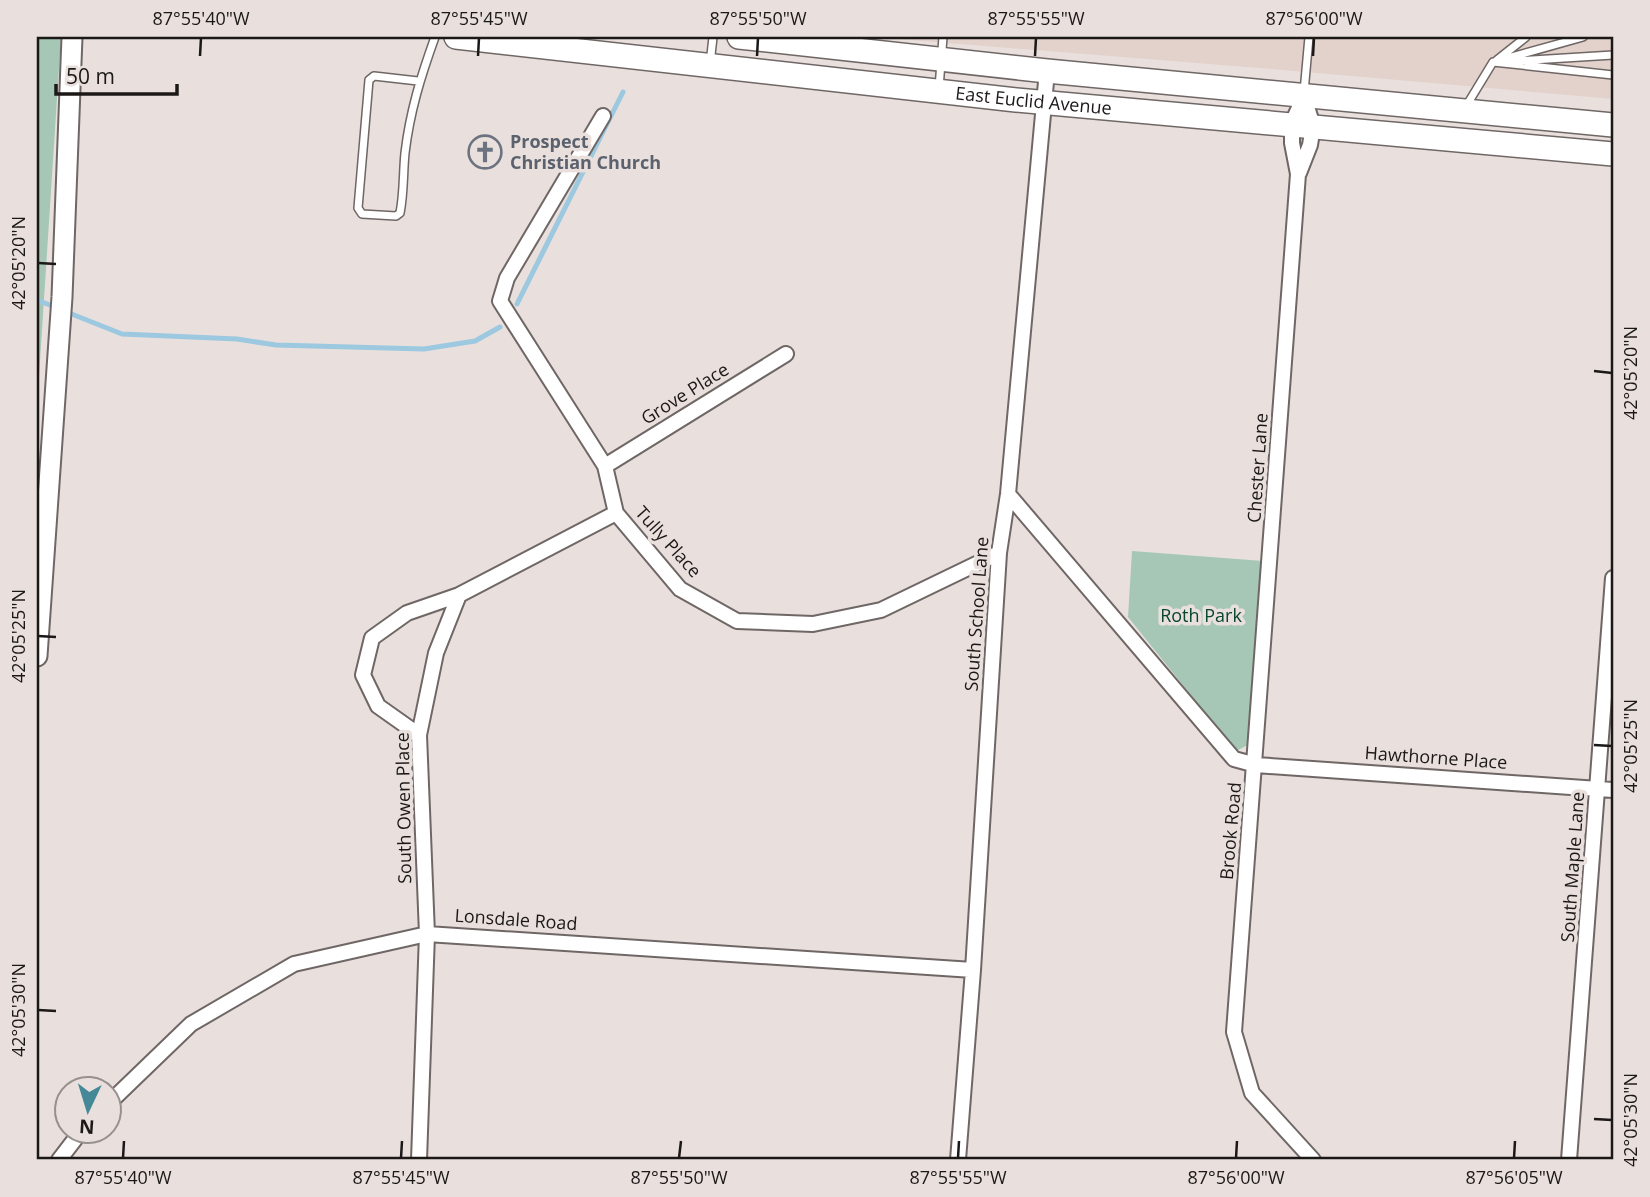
<svg xmlns="http://www.w3.org/2000/svg" width="1650" height="1197" viewBox="0 0 1650 1197" font-family="'Open Sans',sans-serif">
<style>
.built{fill:#e3d2cc}
.green{fill:#a6c7b6}
.lines{fill:none;stroke-linecap:round;stroke-linejoin:round}
.stream{stroke:#9cc8e0;stroke-width:5}
.lane-casing{stroke:#6f6765;stroke-width:10}
.street-casing{stroke:#6f6765;stroke-width:18}
.secondary-casing{stroke:#6f6765;stroke-width:23}
.primary-casing{stroke:#6f6765;stroke-width:26}
.lane{stroke:#fff;stroke-width:7}
.street{stroke:#fff;stroke-width:14}
.secondary{stroke:#fff;stroke-width:19}
.primary{stroke:#fff;stroke-width:23}
.ticks{fill:none;stroke:#1b1817;stroke-width:2.5}
.labels{text-anchor:middle;stroke-width:7;stroke-linejoin:round;paint-order:stroke}
.street-label{font-size:18px;fill:#1b1817;stroke:#e9e0dd}
.worship-label{font-size:18px;font-weight:bold;fill:#5b616d;stroke:#e9e0dd;text-anchor:start}
.park-label{font-size:18px;fill:#084630;stroke:#e9e0dd}
.neatline{fill:none;stroke:#1b1817;stroke-width:2.5}
.ticks-label{font-size:18px;text-anchor:middle;fill:#1b1817}
</style>
<rect width="100%" height="100%" fill="#e9e0dd"/>
<path class="built" d="M873,37H1613V99L1271,69Z"/>
<path class="green" d="M37,37H61L37,407Z
M1132,551L1263,561L1251,740L1248,745L1238,750L1232,746L1128,617Z"/>
<g class="lines">
<path class="stream" d="M37,300L55,307
M517,304L623,92
M64,311L122,334L237,339L276,345L424,349L475,341L500,327"/>
<defs>
<path id="lane" d="M1497,60L1526,37
M1497,61L1583,37
M1516,61L1613,55
M710,64L713,37
M418,81L374,76L369,80L358,208L362,214L396,216L400,213C404,193 403,173 405,153C410,111 421,76 435,37
M939,88L943,37
M1304,92L1309,37
M1465,108L1493,62L1613,75"/>
<path id="street" d="M1304,97L1292,123V143L1298,174L1234,1032L1252,1093L1313,1160
M603,116L507,278L500,301L605,466L616,513L680,589L737,621L813,624L881,610L999,553
M1299,173L1310,145L1313,126L1304,97
M605,466L786,354
M1008,494L1234,759L1256,765L1613,790
M419,735L378,706L363,675L372,638L407,613L459,595L616,513
M108,1104L191,1024L294,964L427,934L973,970
M59,1160L82,1130
M419,1160L427,934L419,735L436,653L459,595
M958,1160L973,970L999,553L1008,494L1047,71
M1569,1160L1613,578"/>
<path id="secondary" d="M37,656L62,297L72,37"/>
<g id="primary">
<path id="s1" d="M456,37L1016,100L1613,154"/>
<path d="M739,37L1047,71L1613,125"/>
</g>
</defs>
<use href="#lane" class="lane-casing"/>
<use href="#street" class="street-casing"/>
<use href="#secondary" class="secondary-casing"/>
<use href="#primary" class="primary-casing"/>
<use href="#lane" class="lane"/>
<use href="#street" class="street"/>
<use href="#secondary" class="secondary"/>
<use href="#primary" class="primary"/>
</g>
<path class="ticks" d="M200,56L201,38M478,56L479,38M757,56L758,38M1035,56L1036,38M1313,56L1314,38M38,263L56,264M1594,371L1612,373M38,636L56,637M1594,745L1612,746M38,1010L56,1011M1594,1119L1612,1120M123,1158L124,1141M401,1158L402,1141M679,1158L681,1141M958,1158L959,1141M1236,1158L1237,1141M1514,1158L1515,1141"/>
<defs>
<symbol id="church-ring" viewBox="-11 -11 22 22"><circle r="9.5" fill="#e9e0dd" stroke="#6b7280" stroke-width="1.5"/><path d="M-1.2-6h2.4v3.5h3.3v2.4h-3.3V6h-2.4V-.1h-3.3v-2.4h3.3Z" fill="#6b7280"/></symbol>
</defs>
<g fill-rule="evenodd">
<use href="#church-ring" x="466" y="133" width="38" height="38"/>
</g>
<g class="labels">
<g class="street-label">
<text dy="6" stroke="none"><textPath href="#s1" startOffset="581">East Euclid Avenue</textPath></text>
<text transform="translate(685 394) rotate(-32)" y="6">Grove Place</text>
<text transform="translate(1258 468) rotate(-86)" y="6">Chester Lane</text>
<text transform="translate(668 542) rotate(48)" y="6">Tully Place</text>
<text transform="translate(977 614) rotate(-86)" y="6">South School Lane</text>
<text transform="translate(1436 758) rotate(4)" y="6">Hawthorne Place</text>
<text transform="translate(404 808) rotate(-91)" y="6">South Owen Place</text>
<text transform="translate(1231 831) rotate(-85)" y="6">Brook Road</text>
<text transform="translate(1573 867) rotate(-86)" y="6">South Maple Lane</text>
<text transform="translate(516 920) rotate(4)" y="6">Lonsdale Road</text>
</g>
<g class="worship-label">
<text x="510" y="148">Prospect<tspan x="510" dy="21">Christian Church</tspan></text>
</g>
<g class="park-label">
<text x="1201" y="622">Roth Park</text>
</g>
</g>
<rect width="1650" height="1197" fill="none" stroke="#e9e0dd" stroke-width="77"/>
<g transform="translate(88 1110) rotate(184)"><circle r="33" fill="#e9e0dd" stroke="#97908e" stroke-width="2"/>
<path d="M0-5L12 26L0 18L-12 26Z" fill="#458898"/>
<text y="-10" font-size="19" font-weight="bold" text-anchor="middle" fill="#1b1817">N</text>
</g>
<path d="M56 84v10h121v-10" fill="none" stroke="#1b1817" stroke-width="3.5"/>
<text x="66" y="84" font-size="21" fill="#1b1817" stroke="#e9e0dd" stroke-width="5" paint-order="stroke">50 m</text>
<rect x="38" y="38" width="1574" height="1120" class="neatline"/>
<g class="ticks-label">
<text x="201" y="25">87°55'40"W</text>
<text x="479" y="25">87°55'45"W</text>
<text x="758" y="25">87°55'50"W</text>
<text x="1036" y="25">87°55'55"W</text>
<text x="1314" y="25">87°56'00"W</text>
<text transform="translate(19 263) rotate(-90)" y="6">42°05'20"N</text>
<text transform="translate(1631 373) rotate(-90)" y="6">42°05'20"N</text>
<text transform="translate(19 636) rotate(-90)" y="6">42°05'25"N</text>
<text transform="translate(1631 746) rotate(-90)" y="6">42°05'25"N</text>
<text transform="translate(19 1010) rotate(-90)" y="6">42°05'30"N</text>
<text transform="translate(1631 1120) rotate(-90)" y="6">42°05'30"N</text>
<text x="123" y="1184">87°55'40"W</text>
<text x="401" y="1184">87°55'45"W</text>
<text x="679" y="1184">87°55'50"W</text>
<text x="958" y="1184">87°55'55"W</text>
<text x="1236" y="1184">87°56'00"W</text>
<text x="1514" y="1184">87°56'05"W</text>
</g>
</svg>
